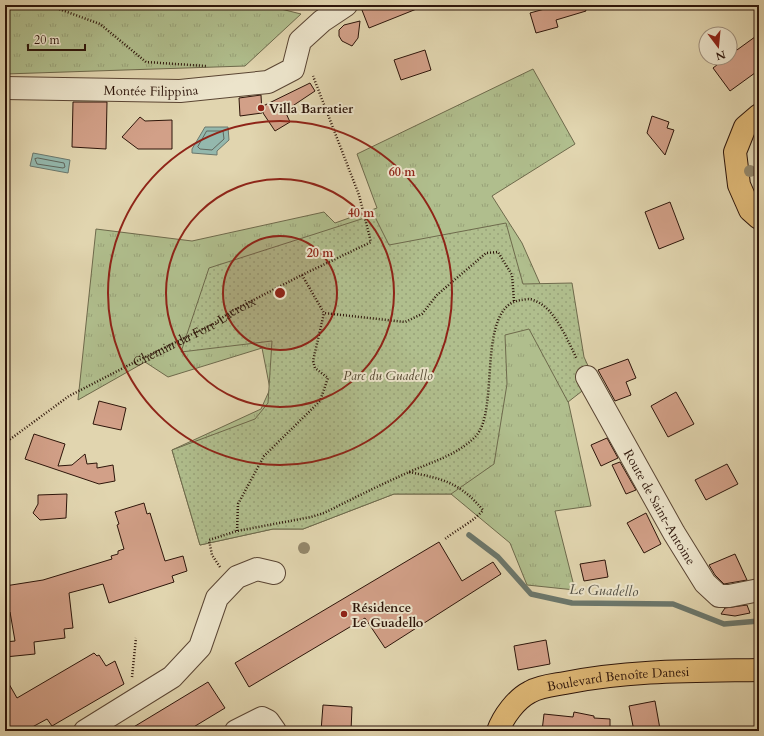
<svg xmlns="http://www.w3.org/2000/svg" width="764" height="736" viewBox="0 0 764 736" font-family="Cardo,serif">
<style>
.grass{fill:url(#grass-tufts);stroke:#6e6a4c}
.park{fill:url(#park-dots);stroke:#6e6a4c}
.water{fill:#94b8ad;stroke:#6b776c}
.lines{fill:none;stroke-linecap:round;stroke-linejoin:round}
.shore{stroke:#60665c;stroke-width:1}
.stream{stroke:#6b776c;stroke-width:5.5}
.building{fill:#d2a088;stroke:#2d150a}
.minor-casing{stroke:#5a4533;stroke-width:24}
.major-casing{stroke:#2d150a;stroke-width:24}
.path{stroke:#2d150a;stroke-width:2.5;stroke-dasharray:1 2;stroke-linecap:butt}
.minor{stroke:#ece4cb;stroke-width:22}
.major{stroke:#e0ba78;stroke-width:22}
.tree{fill:#93876a}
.ring{fill:none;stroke:#8f2418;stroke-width:2}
.poi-dot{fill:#8f2418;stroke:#ece4cb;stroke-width:1.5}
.labels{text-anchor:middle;stroke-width:4;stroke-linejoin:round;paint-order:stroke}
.street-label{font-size:13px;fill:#2d150a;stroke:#ece4cb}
.poi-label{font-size:13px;font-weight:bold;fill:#2d150a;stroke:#ece4cb;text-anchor:start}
.park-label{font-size:13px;font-style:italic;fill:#544831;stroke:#ece4cb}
.water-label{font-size:14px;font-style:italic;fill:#514e43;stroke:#ece4cb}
.centre{fill:#8f2418;stroke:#ece4cb;stroke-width:2}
.ring-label{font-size:12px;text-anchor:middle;font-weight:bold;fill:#8f2418;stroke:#ece4cb;stroke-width:4;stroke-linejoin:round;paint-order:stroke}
</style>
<defs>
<pattern id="grass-tufts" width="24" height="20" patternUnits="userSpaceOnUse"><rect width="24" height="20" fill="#b0be8d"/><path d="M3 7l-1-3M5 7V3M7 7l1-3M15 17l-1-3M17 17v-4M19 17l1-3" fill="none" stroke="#98a278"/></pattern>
<pattern id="park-dots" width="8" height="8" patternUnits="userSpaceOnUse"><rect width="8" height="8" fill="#b0be8d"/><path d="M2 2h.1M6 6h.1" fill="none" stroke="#98a278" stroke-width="1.8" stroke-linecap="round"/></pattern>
</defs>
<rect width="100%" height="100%" fill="#e1d5af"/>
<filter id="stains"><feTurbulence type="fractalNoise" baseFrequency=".005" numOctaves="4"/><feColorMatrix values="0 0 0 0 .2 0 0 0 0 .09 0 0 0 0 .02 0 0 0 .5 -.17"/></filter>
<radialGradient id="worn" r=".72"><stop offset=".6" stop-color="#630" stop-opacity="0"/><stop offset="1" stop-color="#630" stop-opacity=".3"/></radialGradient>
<path class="grass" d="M5,5H265L301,14L245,66L5,74Z
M533,69L575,144L492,196L522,243L545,295L591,506L555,511L575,590L527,585L510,543L451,494H394L303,529H273L200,545L172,450L261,409L270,389L262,348L168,377L145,362L78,400L96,229L192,241L324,212L335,223L377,208L357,154Z"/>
<path class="park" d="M374,215L389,245L506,223L523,284L572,283L584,357L595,381L568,402L529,329L505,335L507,384L494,464L451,494H394L303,529H273L200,545L172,450L255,419L268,403L272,341L181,352L209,268Z"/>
<path class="water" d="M205,127H228L229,140L217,151V155L192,153V149Z
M33,153L70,160L68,173L30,166Z"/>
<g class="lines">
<path class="shore" d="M207,131H223L224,139L212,150L200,149L198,147Z
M38,158L64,163L65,167L63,168L37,164L35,159Z"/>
<path class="stream" d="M469,535L498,557L531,594L572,603L673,604L724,624L759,621"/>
</g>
<path class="building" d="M360,5H424V6L369,28Z
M559,5H584L586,11L556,20L558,27L536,33L530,13Z
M360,21L358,38L352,46L342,41L339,36V30L344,25Z
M759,34V70L730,91L713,68L726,58H730V55Z
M425,50L431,70L401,80L394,60Z
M310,83L315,91L285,111L290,122L275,131L263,113V106Z
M261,95L262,113L240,116L239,98Z
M73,102H107L106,149L72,147Z
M652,116L669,122L667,128L674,130L665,155L647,133Z
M140,117L145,121L172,120V149H138L122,137Z
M670,202L684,239L659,249L645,212Z
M628,359L636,378L626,382L631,395L615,401L598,370Z
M676,392L694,424L668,437L651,406Z
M99,401L126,408L121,430L93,424Z
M34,434L65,444L58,466L72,465L85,454L87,464L97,463V468L113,465L115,481L99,484L25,459Z
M607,438L618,458L601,466L591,445Z
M620,462L636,490L626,494L612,465Z
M727,464L738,484L706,500L695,480Z
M67,494L66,518L40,520L33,513L38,504V495Z
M144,503L147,514L150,513L165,561L183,556L187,571L172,576L174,582L109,603L103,584L69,593L73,628L64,629L65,638L34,642L35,654L5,657V642L15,641L10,612H7L5,586L43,580L112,559L111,556L118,554V551L124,549L117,525L119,524L115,512Z
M646,513L661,544L644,553L627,523Z
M439,542L462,581L493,562L501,574L385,648L365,618L249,687L235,663Z
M735,554L747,580L724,584L715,575L709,565Z
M605,560L608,577L584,581L580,564Z
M747,605L750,613L735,616L721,614L725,608Z
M546,640L550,664L518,670L514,646Z
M94,653L97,656L99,655L106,666L115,661L124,684L52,726L47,719L25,731H5V677L17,698Z
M208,682L225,708L187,731H127Z
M655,701L660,729L634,731L629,706Z
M323,705L352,707L351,731H321Z
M574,712L594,716V718L610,719V731H542L544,714L573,717Z"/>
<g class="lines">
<defs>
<g id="minor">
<path id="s2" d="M5,88L180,91L268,82L293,69L300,41L322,21L346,5"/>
<path id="s3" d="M587,377L674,533L705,583L719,596H729L759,590"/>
<path d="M85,731L172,677L200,647L217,598L237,577L257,569L274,573"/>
<path d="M236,731L262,718L268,721L275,731"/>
</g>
<g id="major">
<path d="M759,115L745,127L735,152L739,185L750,210L759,218"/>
<path id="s4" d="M498,731C503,717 516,699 530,692C540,686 554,685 565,683C629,670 695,671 759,670"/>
</g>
</defs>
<use href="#minor" class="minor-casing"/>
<use href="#major" class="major-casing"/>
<g class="path">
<path d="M48,5L100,24L146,62L206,66"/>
<path d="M302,275L324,313L405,322L422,314L437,295L486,253L498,252L512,275L514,301"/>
<path id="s1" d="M5,443L69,396L135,362L213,324L232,311L302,275L371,242L359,195L313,76"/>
<path d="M409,472C443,479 459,482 483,510C476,520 456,530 445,539"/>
<path d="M237,531L238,504L264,456L320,401L328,378L315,368L313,361L324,313"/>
<path d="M220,567L212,555L209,540L237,531L311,517L324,513C352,499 380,485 409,472C432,462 457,455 475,437C501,412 475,306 521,300C524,300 529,298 533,300C555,307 567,340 577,359"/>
<path d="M132,677L136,638"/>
</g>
<use href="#minor" class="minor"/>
<use href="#major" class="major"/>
</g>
<g class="tree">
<circle cx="750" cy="171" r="6"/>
<circle cx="304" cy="548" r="6"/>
</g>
<circle cx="280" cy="293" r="57" fill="#8f2418" fill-opacity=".12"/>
<g class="ring">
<circle cx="280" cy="293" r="57"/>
<circle cx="280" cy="293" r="114"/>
<circle cx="280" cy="293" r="172"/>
</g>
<g class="poi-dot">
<circle cx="261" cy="108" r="4"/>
<circle cx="344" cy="614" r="4"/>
</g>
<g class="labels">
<g class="street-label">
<text dy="5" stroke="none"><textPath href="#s2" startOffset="146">Montée Filippina</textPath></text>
<text dy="5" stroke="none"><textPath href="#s1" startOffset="220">Chemin du Fort-Lacroix</textPath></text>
<text dy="5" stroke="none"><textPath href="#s3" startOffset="149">Route de Saint-Antoine</textPath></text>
<text dy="5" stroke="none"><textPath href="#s4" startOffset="141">Boulevard Benoîte Danesi</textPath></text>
</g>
<g class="poi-label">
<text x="269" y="113">Villa Barratier</text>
<text x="352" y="612">Résidence<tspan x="352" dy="15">Le Guadello</tspan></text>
</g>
<g class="park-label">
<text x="388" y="380">Parc du Guadello</text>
</g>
<g class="water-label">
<text transform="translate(604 590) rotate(2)" y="5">Le Guadello</text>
</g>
</g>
<circle cx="280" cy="293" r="6" class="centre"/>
<g class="ring-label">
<text x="402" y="176">60 m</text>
<text x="361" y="217">40 m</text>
<text x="320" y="257">20 m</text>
</g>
<rect width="764" height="736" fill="none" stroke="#e1d5af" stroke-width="20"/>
<rect x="6" y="6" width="752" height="724" fill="none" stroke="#2d150a" stroke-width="2"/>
<rect x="10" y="10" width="744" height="716" fill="none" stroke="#2d150a"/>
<g transform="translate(718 46) rotate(164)"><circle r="19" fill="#ece4cb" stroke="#a0917e"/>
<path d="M0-3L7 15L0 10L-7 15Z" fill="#8f2418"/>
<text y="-6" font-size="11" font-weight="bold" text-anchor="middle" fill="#2d150a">N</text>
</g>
<path d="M28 44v6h57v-6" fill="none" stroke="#2d150a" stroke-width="2"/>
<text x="34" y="44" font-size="12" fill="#2d150a" stroke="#ece4cb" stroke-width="3" paint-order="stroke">20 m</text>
<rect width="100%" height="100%" filter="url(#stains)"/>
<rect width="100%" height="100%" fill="url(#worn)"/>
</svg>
